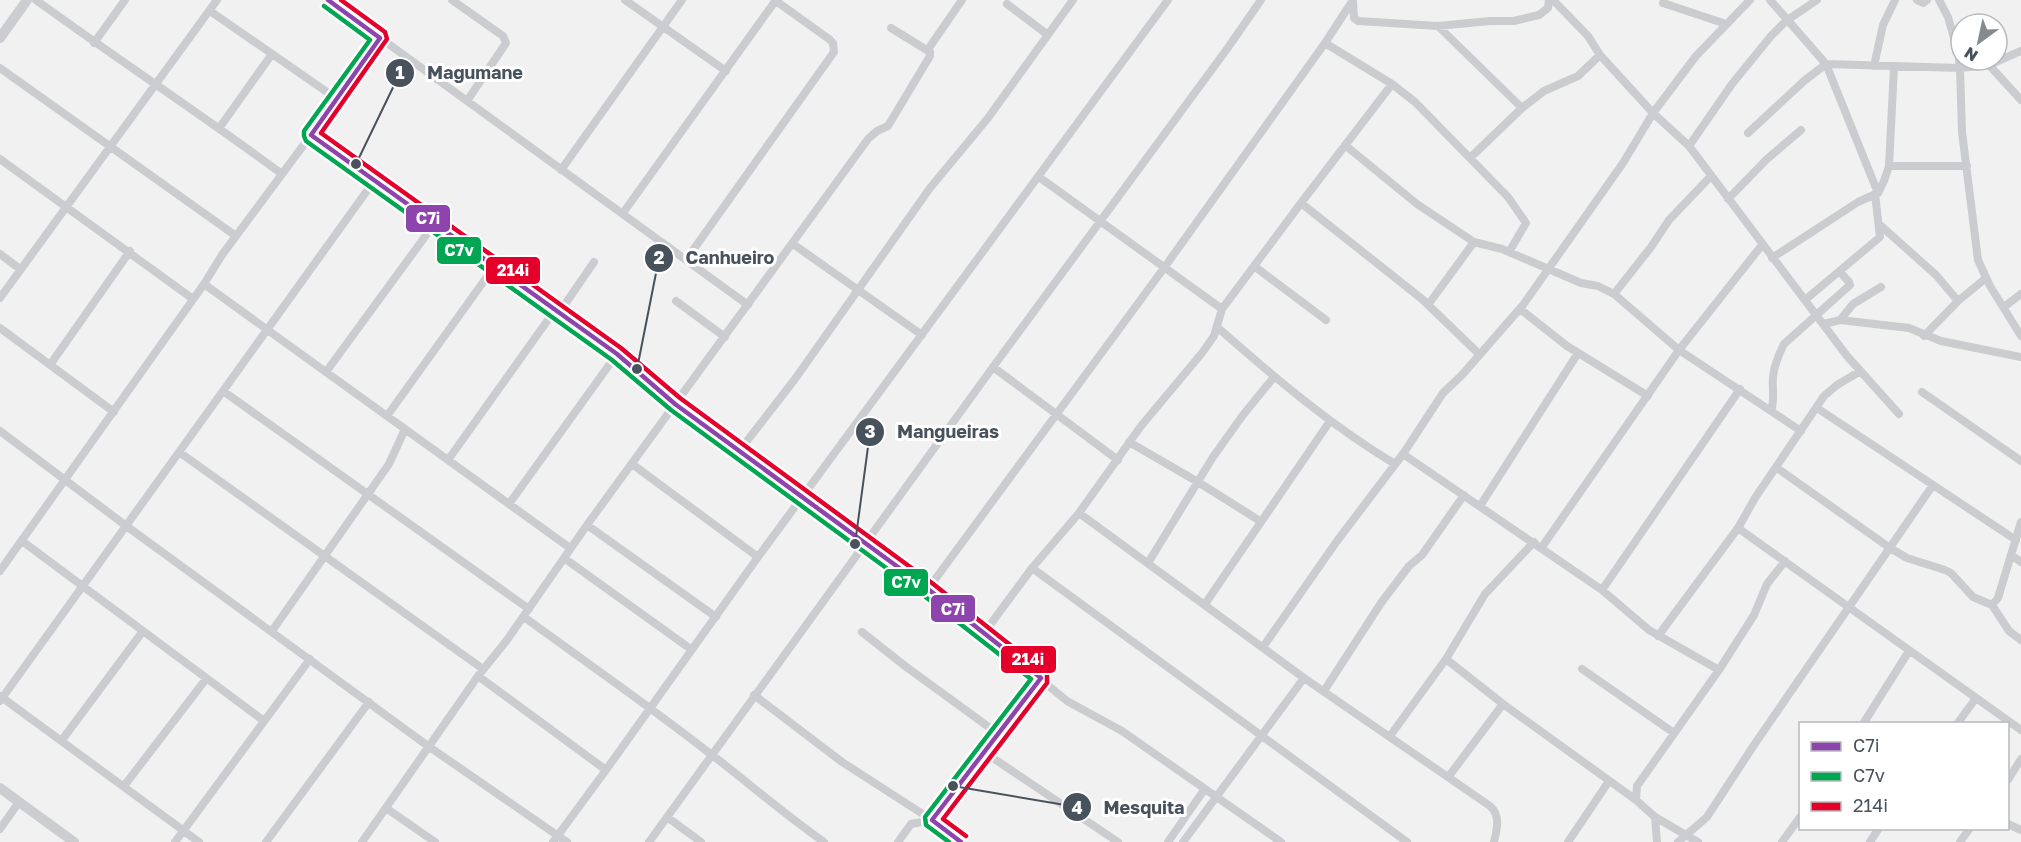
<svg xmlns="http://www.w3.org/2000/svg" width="2021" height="842" viewBox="0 0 2021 842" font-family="'Golos Text',sans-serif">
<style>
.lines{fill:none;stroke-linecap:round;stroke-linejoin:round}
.street{stroke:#cacccf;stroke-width:8}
.secondary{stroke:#cbcdd0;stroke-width:10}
.bus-1-casing{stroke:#fff;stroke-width:9}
.bus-2-casing{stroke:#fff;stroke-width:9}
.bus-3-casing{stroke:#fff;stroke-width:9}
.bus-1{stroke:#8e44ad;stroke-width:4.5}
.bus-2{stroke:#00a651;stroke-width:4.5}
.bus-3{stroke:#e4002b;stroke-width:4.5}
.leader{fill:none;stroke:#48525c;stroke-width:2}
.callout-dot{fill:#48525c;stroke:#fff;stroke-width:2}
.mark-label{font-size:18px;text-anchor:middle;font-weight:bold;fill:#fff}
.callout-label{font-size:18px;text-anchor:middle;font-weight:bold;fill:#48525c;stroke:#fff;stroke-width:6;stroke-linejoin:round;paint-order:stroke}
.line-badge{stroke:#fff;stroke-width:2}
.badge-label{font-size:16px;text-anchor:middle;font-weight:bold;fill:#fff}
</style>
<rect width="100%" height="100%" fill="#f1f1f1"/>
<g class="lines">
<path class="street" d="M36,0C117,59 201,114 282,174
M328,0L748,305
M452,0L503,36L506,43L467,101
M625,0L726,71
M1553,0L1588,36L1600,55L1653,113L1689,146L1847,356L1899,414
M1770,0L1826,64L1960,68L1989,65L2021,51
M1917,0L1923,3L1927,0
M1939,0L1948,17L1958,52L1960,68L1962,132L1978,260L1990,286L2021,336
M1353,2L1354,18L1358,21L1438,26L1490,21H1514L1539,15L1548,8L1549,0
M1663,3L1726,24
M1007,4L1048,35
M210,11L337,99
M1438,26L1522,108
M891,28L930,52
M94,43L125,0
M1325,43L1392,84L1415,102L1508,197L1526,223L1509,252
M1989,65L2021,100
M1874,66L1883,25L1895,0
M0,68L236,236
M220,127L272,54
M1748,133L1804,81L1826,64L1878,193
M311,135L617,354L675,404L740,450L928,589L984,633L1067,701L1122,731L1281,842
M1345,145L1417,204L1474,242L1502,249L1581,283L1598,286L1614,294L1679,350L1801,431
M1689,146L1732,84L1771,36L1786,21L1817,0
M1470,158L1522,108L1544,91L1578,76L1600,55
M0,159L193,299
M1889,166H1967
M561,170L682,0
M1039,177L1222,309
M1728,199L1767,159L1801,130
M1301,203L1422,299L1479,354
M623,213L776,0
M1880,225L1936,275L1958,301
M793,244L922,335
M0,254L20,269
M1772,258L1858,202L1878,193L1884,181L1889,166L1894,67
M686,260L834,52L833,43L829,39L776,1
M1254,266L1326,320
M204,284L570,548
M1614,294L1651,247L1669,220L1711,176
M0,298L217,0
M1805,300L1880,237L1875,194
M676,301L725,337
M1428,305L1474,242
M2004,307L2021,294
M1520,309L1567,346L1648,396
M559,313L594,262
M1840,320L1853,304L1881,287
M1824,324L1840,320L1909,328L1941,341L2021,357
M1217,327C1274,377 1330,425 1395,464
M0,328L114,412
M1924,336L1958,301L1986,278
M50,365L130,251
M993,367L1118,460
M326,372L435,223
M223,391L529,609
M1922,392L2021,461
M1817,408L2016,540
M1771,411C1775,400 1772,389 1773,377C1774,366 1779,354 1784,344L1850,285L1849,282L1840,272
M387,416L494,267
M0,431L125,525L428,746L567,842
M1129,442L1198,482L1260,521
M740,450L795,379L930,188L988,118L1073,0
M179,452L483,669
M1403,454L1602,590L1649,630L1719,670
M448,460L555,310
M632,464L758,557
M1777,468L1890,548L1907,558L1945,570L1951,573L1973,597L1992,605L2009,631L2021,640
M509,504L617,354
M1480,506L1578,353
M1079,513L1304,678L1490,806C1501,816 1497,829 1494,842
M587,525L716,617
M1738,528L2021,730
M22,541L264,721
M1542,547L1679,350L1762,245
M2011,555L2021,562
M564,558L692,650
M1148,563L1213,457L1243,415L1274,377
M1032,568L1407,842
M0,571L204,284L222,255L311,135L380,38
M928,589L1164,268L1325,43L1353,0
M1602,590L1740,389
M1205,604L1330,421
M1992,605L1998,598L2021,522
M524,617C587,663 651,707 712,755C750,784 785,815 824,842
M272,631L389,464L405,429
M862,632L905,666L997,733
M984,633L1032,568L1079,513L1141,426L1202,353L1214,336L1222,309L1301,203L1392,84
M1658,636L1738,528L1755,498L1824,396L1837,385L1859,372
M1263,647L1337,541L1403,454L1443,393L1462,375L1523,305L1623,163L1653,113L1696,56L1750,0
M1446,659L1503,704L1636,800L1655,817L1698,842
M1582,669L1674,733
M478,676L606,770L553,842
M1324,691L1381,603L1409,566L1422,555L1464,495
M754,695L842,762L932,820L961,842
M0,696L199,842
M0,701L374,181
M1863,724L1909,651
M1957,724L1976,698
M1390,736L1446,659L1485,594L1534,542
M62,740L143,631
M984,752L1118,842
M606,770L758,557L1168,0
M1449,776L1503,704
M2008,780L2021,759
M124,786L206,679
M1636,800L1637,786L1719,670L1754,615L1767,584L1785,561
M386,808L435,842
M667,817L701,842
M1655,817L1657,842
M2008,824L2021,830
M0,829L19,802
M175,842L310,659
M266,842L369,702
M362,842L478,676L507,640L587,525L868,139L877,131L888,126L930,56L929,48L962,0
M649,842L993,367L1227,49L1261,0
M898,842L911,824L932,820L1041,678
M1168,842L1204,790
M1183,842L1304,678
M1568,842L1609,781
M1678,842L1707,817L1754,745L1933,485
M1782,842L1800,817
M1870,842L1879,828
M1960,842L1970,828"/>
<path class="secondary" d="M0,38L27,0
M0,788L74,842"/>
<defs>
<path id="bus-1" d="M328,0L380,38L311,135L617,354L675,404L928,589L1041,678L932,820L961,842"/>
<path id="bus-2" d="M324,6L370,40L304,131V136L306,141L612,360L671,410L923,595L1031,679L925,817L926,825L949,842"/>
<path id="bus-3" d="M341,0L385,32L387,39L321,133L621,348L680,398L932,583L1047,674V683L943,819L966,836"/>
</defs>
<use href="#bus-1" class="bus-1-casing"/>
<use href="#bus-2" class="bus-2-casing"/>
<use href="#bus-3" class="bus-3-casing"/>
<use href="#bus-1" class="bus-1"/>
<use href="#bus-2" class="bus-2"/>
<use href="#bus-3" class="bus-3"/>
</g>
<path class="leader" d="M356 164L400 73M637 369L659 258M855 544L870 432M953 786L1077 807"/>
<g class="callout-dot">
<circle cx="356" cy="164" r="6"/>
<circle cx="637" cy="369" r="6"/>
<circle cx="855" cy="544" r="6"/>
<circle cx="953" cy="786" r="6"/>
<circle cx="400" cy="73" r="15"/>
<circle cx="659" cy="258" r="15"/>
<circle cx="870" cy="432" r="15"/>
<circle cx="1077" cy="807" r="15"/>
</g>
<g class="mark-label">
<text x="400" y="79">1</text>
<text x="659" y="264">2</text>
<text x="870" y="438">3</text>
<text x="1077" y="814">4</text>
</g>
<g class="callout-label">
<text x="475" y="79">Magumane</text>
<text x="730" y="264">Canhueiro</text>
<text x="948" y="438">Mangueiras</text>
<text x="1144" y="814">Mesquita</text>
</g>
<g class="line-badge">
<rect x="405" y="204" width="46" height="29" rx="6" fill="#8e44ad"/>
<rect x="436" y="236" width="46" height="29" rx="6" fill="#00a651"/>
<rect x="485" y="256" width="56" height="29" rx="6" fill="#e4002b"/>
<rect x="883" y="568" width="46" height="29" rx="6" fill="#00a651"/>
<rect x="930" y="594" width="46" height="29" rx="6" fill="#8e44ad"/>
<rect x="1000" y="645" width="57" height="29" rx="6" fill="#e4002b"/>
</g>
<g class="badge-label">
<text x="428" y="224">C7i</text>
<text x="459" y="256">C7v</text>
<text x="513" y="276">214i</text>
<text x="906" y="588">C7v</text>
<text x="953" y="615">C7i</text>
<text x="1028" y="665">214i</text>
</g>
<rect x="1799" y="722" width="210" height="108" fill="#ffffff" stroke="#b6babe" stroke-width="1.5"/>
<rect x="1811" y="742" width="30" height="9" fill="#8e44ad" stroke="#b6babe" stroke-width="1.5"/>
<text x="1853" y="752" font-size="18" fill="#48525c">C7i</text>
<rect x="1811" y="772" width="30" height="9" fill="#00a651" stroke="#b6babe" stroke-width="1.5"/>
<text x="1853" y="782" font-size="18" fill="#48525c">C7v</text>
<rect x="1811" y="802" width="30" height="9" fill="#e4002b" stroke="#b6babe" stroke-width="1.5"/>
<text x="1853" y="812" font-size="18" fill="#48525c">214i</text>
<g transform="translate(1979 42) rotate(213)"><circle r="28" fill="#ffffff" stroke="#b6babe" stroke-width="1.5"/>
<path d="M0-4.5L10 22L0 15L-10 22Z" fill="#838a90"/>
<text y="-9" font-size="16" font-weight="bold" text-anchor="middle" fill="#48525c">N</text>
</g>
</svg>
